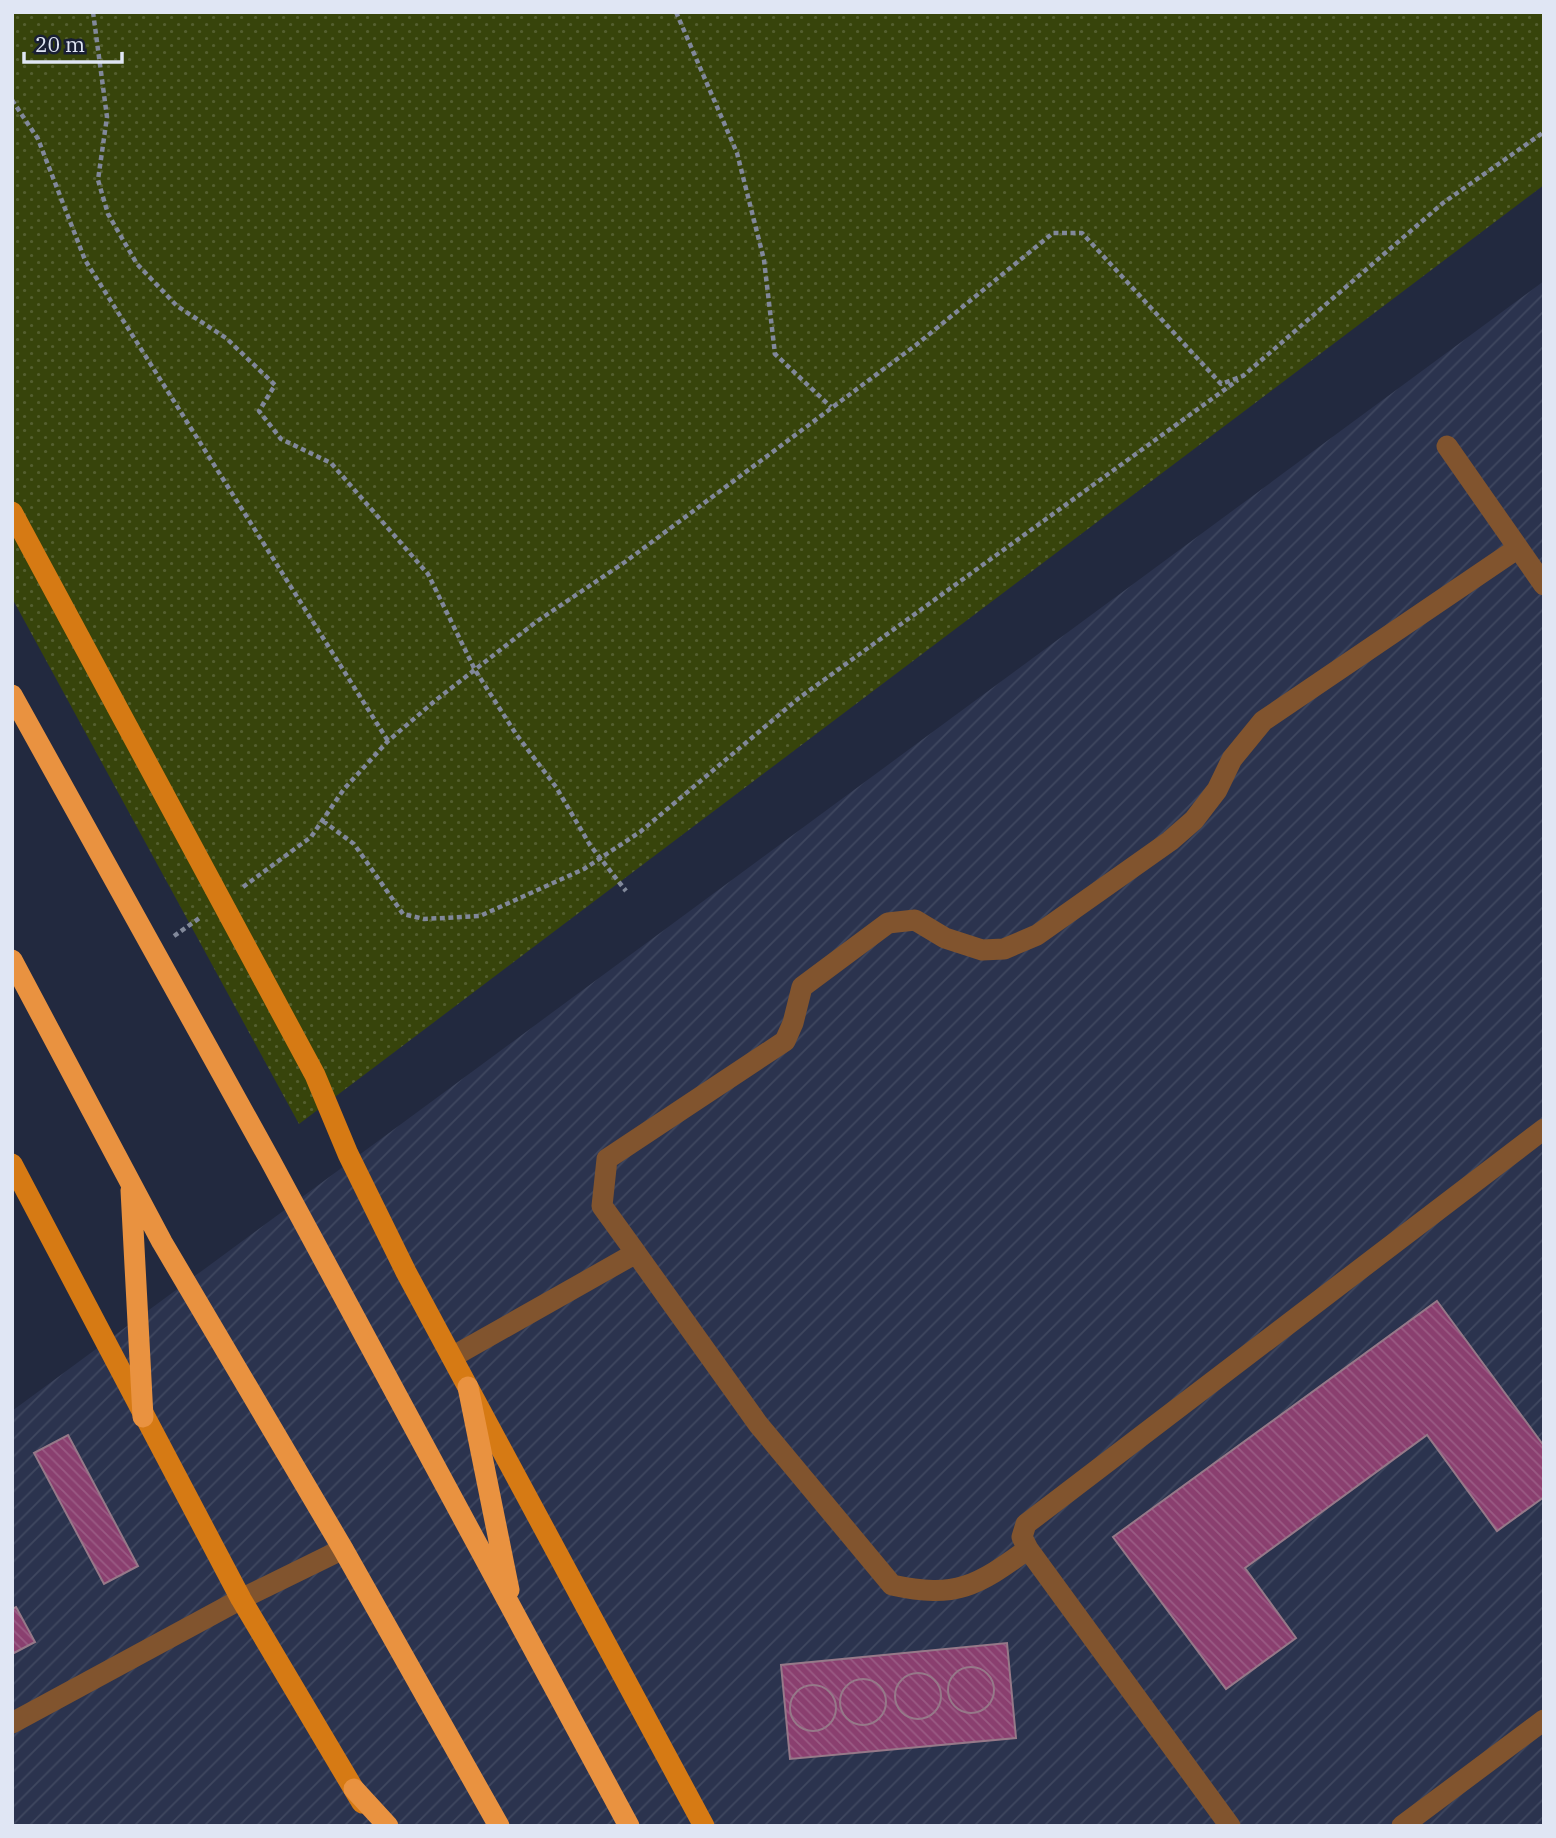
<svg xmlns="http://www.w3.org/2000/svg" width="1556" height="1838" viewBox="0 0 1556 1838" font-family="'IBM Plex Serif',serif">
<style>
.industrial{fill:url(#industrial-furrows)}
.grass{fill:url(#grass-dots)}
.building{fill:url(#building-back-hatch);stroke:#967989;stroke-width:2}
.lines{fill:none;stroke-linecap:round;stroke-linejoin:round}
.path{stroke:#81889a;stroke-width:4.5;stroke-dasharray:5 3.5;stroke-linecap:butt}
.minor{stroke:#81542e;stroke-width:21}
.major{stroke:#d67a14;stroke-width:21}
.highway{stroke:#e99240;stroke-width:21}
</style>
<defs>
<pattern id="industrial-furrows" width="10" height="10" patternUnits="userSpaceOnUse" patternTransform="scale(1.75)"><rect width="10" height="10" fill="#2b334e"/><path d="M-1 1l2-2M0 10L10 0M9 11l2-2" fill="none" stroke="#3f475f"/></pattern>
<pattern id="grass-dots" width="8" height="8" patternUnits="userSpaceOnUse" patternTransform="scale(1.75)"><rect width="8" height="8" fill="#37440b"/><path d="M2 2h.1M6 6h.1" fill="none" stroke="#545f2f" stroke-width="1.8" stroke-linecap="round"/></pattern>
<pattern id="building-back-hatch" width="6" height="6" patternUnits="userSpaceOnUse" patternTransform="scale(1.75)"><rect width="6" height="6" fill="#8a3f6f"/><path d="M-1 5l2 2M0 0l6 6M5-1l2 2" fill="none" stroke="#9a5b84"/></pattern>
</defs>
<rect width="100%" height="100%" fill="#22293f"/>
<path class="industrial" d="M1544,281V1826H12V1411Z"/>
<path class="grass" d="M12,12H1544V185L299,1124L12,598Z"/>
<path class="building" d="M1437,1301L1544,1446V1497L1497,1531L1427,1435L1245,1568L1296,1638L1226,1689L1113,1537Z
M68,1435L138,1566L104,1584L34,1453Z
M16,1607L35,1642L12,1654V1609Z
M1007,1643L1016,1738L790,1759L781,1665Z
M948 1690a23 23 0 1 1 46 0a23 23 0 1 1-46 0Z
M895 1696a23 23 0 1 1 46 0a23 23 0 1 1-46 0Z
M840 1702a23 23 0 1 1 46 0a23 23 0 1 1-46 0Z
M790 1708a23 23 0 1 1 46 0a23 23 0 1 1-46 0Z"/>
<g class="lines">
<path class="path" d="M93,12L107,117L98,180L108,214L137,264L177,306L226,338L275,385L259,411L281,439L331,463L428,574L475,670L516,734L556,787L590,845L626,891
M676,12L737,153L764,260L775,354L831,407
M12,100L38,139L85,260L388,741
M323,821L354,844L403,914L424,919L480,916L584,869L640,832L799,698L1238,380
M243,887L311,837L344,789L388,741L436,700L536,622L625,562L916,345L1053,233H1082L1221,384L1243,376L1443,203L1544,132
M174,936L201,917"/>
<path class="minor" d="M1447,446L1544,585
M636,1253L758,1424L892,1585C956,1599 977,1586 1028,1549
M452,1357L636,1253L602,1206L607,1159L785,1041L793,1023L802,987L888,923L915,920L945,938L982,950L1004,949L1037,935L1170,841L1194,820L1217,790L1232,759L1263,721L1518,548
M12,1723L241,1599L343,1549
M1230,1826L1028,1549L1022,1537L1026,1524L1544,1129
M1402,1826L1544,1720"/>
<path class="major" d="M12,512L315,1075L348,1154L406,1272L704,1826
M12,1164L241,1599L362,1803"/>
<path class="highway" d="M12,695L270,1160L629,1826
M12,960L162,1242L343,1549L499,1826
M131,1190L143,1417
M468,1387L509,1590
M354,1789L388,1826"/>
</g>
<rect width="1556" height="1838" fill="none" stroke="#e0e6f4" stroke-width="28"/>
<path d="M24 52v10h98v-10" fill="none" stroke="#e0e6f4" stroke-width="3.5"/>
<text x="35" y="52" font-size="21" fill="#e0e6f4" stroke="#191f34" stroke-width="5" paint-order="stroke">20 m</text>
</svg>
